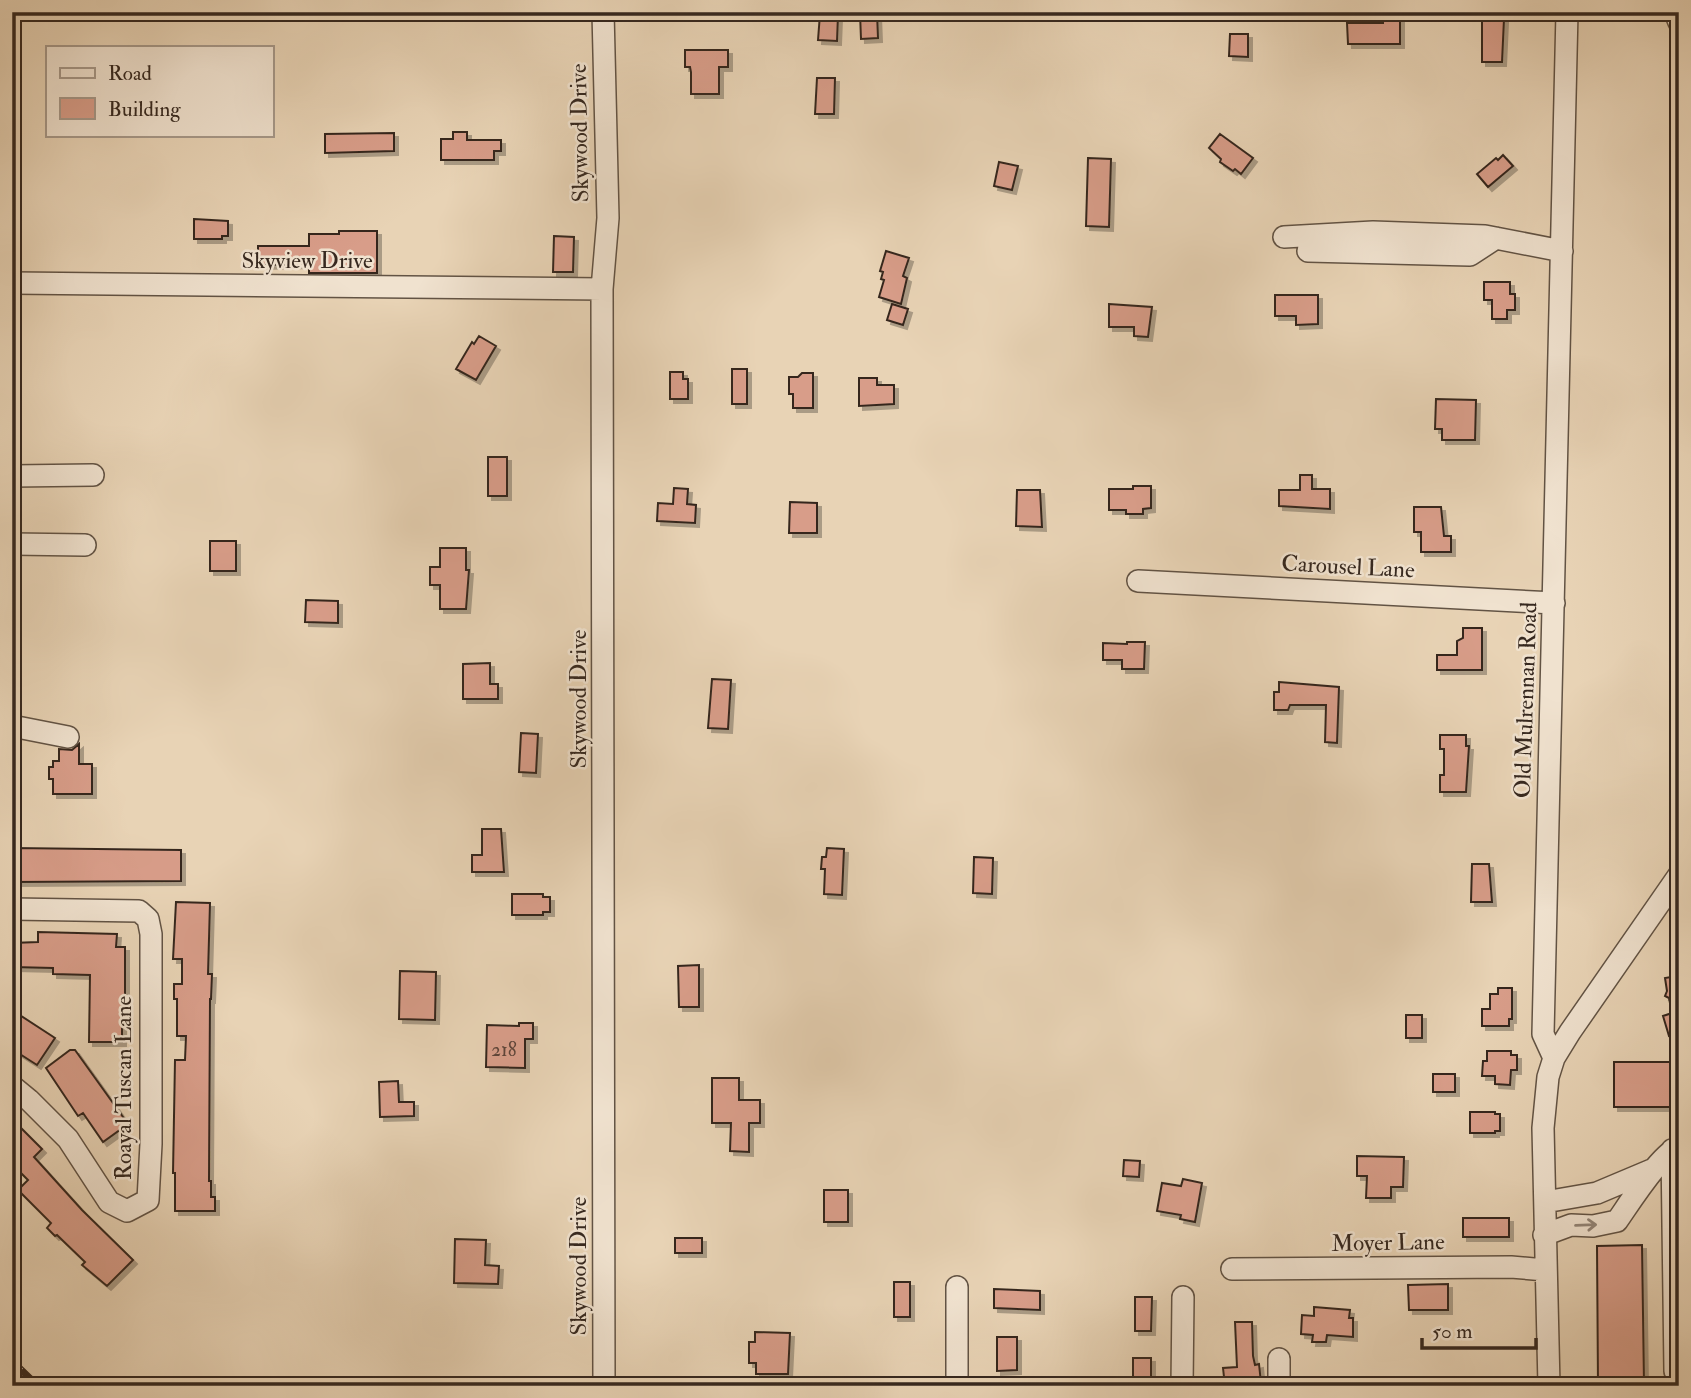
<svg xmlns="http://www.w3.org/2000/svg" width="1691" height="1398" viewBox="0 0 1691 1398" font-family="'IM FELL Double Pica',serif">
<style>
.building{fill:#d89d89;stroke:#36281f;stroke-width:2;filter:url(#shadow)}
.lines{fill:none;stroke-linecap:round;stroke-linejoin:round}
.minor-casing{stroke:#625344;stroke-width:24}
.minor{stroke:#f0e2cf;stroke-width:21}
.rail-casing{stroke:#36281f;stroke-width:7}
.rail{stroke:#f0e2cf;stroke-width:4.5;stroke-dasharray:13;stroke-linecap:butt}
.oneway{stroke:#938577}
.labels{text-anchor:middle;stroke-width:5;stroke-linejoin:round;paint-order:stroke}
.number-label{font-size:19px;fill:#5e453a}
.street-label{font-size:23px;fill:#36281f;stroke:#f0e2cf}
</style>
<defs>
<filter id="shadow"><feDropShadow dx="4" dy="4" stdDeviation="0" flood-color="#0004"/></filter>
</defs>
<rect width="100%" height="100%" fill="#e8d3b5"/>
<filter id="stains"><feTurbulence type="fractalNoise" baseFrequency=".00286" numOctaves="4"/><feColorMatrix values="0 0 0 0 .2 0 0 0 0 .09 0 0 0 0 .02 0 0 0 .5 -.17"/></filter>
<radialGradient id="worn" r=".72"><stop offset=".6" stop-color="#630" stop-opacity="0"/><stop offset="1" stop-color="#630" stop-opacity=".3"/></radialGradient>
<path class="building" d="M860,13H877L878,38L861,39Z
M820,14L838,15L837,41L818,40Z
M1383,18H1400V44H1348L1347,23H1383Z
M1482,19H1504L1502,62H1482Z
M1230,34H1248V57L1229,56Z
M685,50H728V67H719V94H691V72L690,67H685Z
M817,78H835L834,114H815Z
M453,132H467V140H501V151H494V160H441V139H453Z
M394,133V151L325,153V134Z
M1220,134L1253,158L1241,174L1235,169L1233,171L1220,162L1221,159L1209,148Z
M1503,155L1513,166L1488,187L1477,174L1496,158L1498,160Z
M1088,158L1111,159L1109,227L1086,226Z
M999,162L1018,166L1012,190L994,186Z
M194,219L228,221V236H222V239H194Z
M339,231H377V273H309V264L258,265V246H309V234H339Z
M554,236L574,237L573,272H553Z
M886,251L909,258L903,276L907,278L901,304L879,297L884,280L881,279L883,272L880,271Z
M1484,282H1510V294H1515V310H1507V319H1492V300H1484Z
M1275,295H1318V324L1296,325V316H1275Z
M892,304L908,309L903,325L887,320Z
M1109,304L1152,307L1148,337L1134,336V327H1109Z
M479,336L496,346L476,380L456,369L472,342L474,344Z
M732,369H747V404H732Z
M670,372H683V379H688V399H670Z
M802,373H813V408H793V394H789V377H798Z
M859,378H877V385H894V404L859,406Z
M1436,399L1476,400L1475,440H1442V429H1435Z
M488,457H507V496H488Z
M1300,475H1312V489H1330V509L1279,506V490H1300Z
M1133,486H1151V508L1143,509V514H1126V510H1109V489H1133Z
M674,488L688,489L687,504L696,505L695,523L657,521L658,503L673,504Z
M1017,490H1040L1042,527L1016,526Z
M790,502L817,503V533H789Z
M1414,507H1441L1444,536H1451V552H1421V532H1414Z
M210,541H236V571H210Z
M440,548H466V570H469L466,609H440V585H430V567H440Z
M306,600L338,601V623L305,622Z
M1463,628H1482V670H1437V655H1457V641L1463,638Z
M1127,642H1145L1144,669H1122V660H1103V643L1127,644Z
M490,663V684H498V699H463V664Z
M712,679L731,680L728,729L708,728Z
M1279,682L1339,687L1337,743L1325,742L1326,705H1290L1288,710H1274V692H1279Z
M521,733L538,734L536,773L519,772Z
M1440,735H1466V746H1469L1466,792H1440V775H1444V749H1440Z
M79,744V764H92V794H53V779H49V767H53V761H59V749L72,750Z
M482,829H501L504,872H472V855H482Z
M12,848L181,850V881L12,882Z
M827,848L844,849L842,895L824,894L825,869H821L822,857H826Z
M974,857L993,858L992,894L973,893Z
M1472,864H1489L1492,902H1471Z
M512,894H543V897H550V912H543V915H512Z
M176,902L210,903L208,974H212L211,999H210L209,1181H211V1197H215V1211H175V1173H173L175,1060H185L186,1036H177V999H174V984H182V959H173Z
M38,932L117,934L116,947H125V1004H122V1042H89L90,975L53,974V968L12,967V943L38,942Z
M699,965V1007H679L678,966Z
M400,971L436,972L435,1020L399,1019Z
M1679,973V1033L1669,1036L1663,1016L1672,1013L1669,998L1665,996L1667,991L1665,978L1677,976Z
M1498,988H1512V1019H1509V1026H1482V1009H1490V994H1498Z
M12,1010L55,1038L37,1065L12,1049Z
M1406,1015H1422V1038H1406Z
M519,1023H533V1039H525V1068L486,1067L487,1025L519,1026Z
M70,1050H75L128,1124L103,1142L83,1113L78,1116L46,1068Z
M1487,1051H1511V1055H1517V1070H1511L1510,1085L1495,1084V1076H1482L1483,1061H1487Z
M1614,1062H1679V1107H1614Z
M1433,1074H1455V1092H1433Z
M712,1078H739V1100H760V1123H749V1152L730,1151L731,1123H712Z
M398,1081L399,1102H414V1116L380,1117L379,1082Z
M1470,1112H1495V1114H1500V1131H1495V1133H1470Z
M12,1119L42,1149L34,1157L82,1210L133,1260L107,1286L82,1265L85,1262L57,1235L55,1236L47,1228L51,1223L18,1190L28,1180L12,1164Z
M1357,1156L1404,1157L1403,1187H1391V1198H1366L1367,1176H1357Z
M1124,1160L1140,1161L1139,1177L1123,1176Z
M1183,1179L1202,1183L1195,1222L1180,1219L1181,1215L1157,1211L1162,1183L1181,1186Z
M824,1190H848V1222H824Z
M1463,1218H1509V1237H1463Z
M675,1238H702V1253H675Z
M455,1239L486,1240L485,1265L499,1266L498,1284L454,1283Z
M1642,1245L1644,1383L1598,1384L1597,1246Z
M894,1282H910V1317H894Z
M1448,1284V1310H1409L1408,1285Z
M994,1289L1040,1291V1310L994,1308Z
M1135,1297H1152L1151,1331H1135Z
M1314,1307L1350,1310L1349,1318H1353V1337L1327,1335L1326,1342H1312L1313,1335L1301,1334L1302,1315L1314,1316Z
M1235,1322H1252L1253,1356L1255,1365L1259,1364L1261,1383L1225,1386L1223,1368L1237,1367Z
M755,1332L790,1333L788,1374H756V1363H749V1342H755Z
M997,1337H1017V1370L997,1371Z
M1133,1358H1151V1386H1133Z"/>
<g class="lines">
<defs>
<path id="minor" d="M603,12L608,218L602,289L604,1386
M1675,12L1679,22
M1284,237L1373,232L1485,236L1562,251
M1308,251L1470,255L1496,238
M12,283L602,289
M12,476L93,475
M12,544L85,545
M1138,581L1554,603
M12,726L68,737
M12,909L139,911L148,919L151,934V1144L148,1200L127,1211L109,1202L68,1139L29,1100L12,1086
M1554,1058L1543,1034L1567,12
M1672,1150L1675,1371
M1545,1202L1597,1193L1654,1169
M1544,1235L1571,1225L1593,1226L1617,1221C1629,1204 1659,1156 1677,1148
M1232,1269L1511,1267L1545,1270
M957,1287V1386
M1279,1359V1386
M1182,1386L1183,1297
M1549,1386L1543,1128L1548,1077L1554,1058L1570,1032L1679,875"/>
</defs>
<use href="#minor" class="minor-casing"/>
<use href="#minor" class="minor"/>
<defs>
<path id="rail" d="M12,1361L38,1386"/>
</defs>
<use href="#rail" class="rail-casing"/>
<use href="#rail" class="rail"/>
</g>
<defs><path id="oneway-shaft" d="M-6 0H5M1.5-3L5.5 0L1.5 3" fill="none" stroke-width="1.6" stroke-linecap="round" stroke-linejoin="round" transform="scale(1.75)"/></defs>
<use class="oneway" href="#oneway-shaft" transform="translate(1586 1225) rotate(-2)"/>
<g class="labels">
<g class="number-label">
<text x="504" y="1056">218</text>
</g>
<g class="street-label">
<text transform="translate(579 133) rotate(-91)" y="8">Skywood Drive</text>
<text x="307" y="268">Skyview Drive</text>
<text transform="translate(1348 566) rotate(3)" y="8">Carousel Lane</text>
<text transform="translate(578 699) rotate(-90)" y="8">Skywood Drive</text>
<text transform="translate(1525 700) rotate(-88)" y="8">Old Mulrennan Road</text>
<text transform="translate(123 1088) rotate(-90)" y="8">Roayal Tuscan Lane</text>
<text transform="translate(1388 1242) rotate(-1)" y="8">Moyer Lane</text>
<text transform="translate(578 1266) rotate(-90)" y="8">Skywood Drive</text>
</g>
</g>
<rect width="1691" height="1398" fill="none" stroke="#e8d3b5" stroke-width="42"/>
<rect x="14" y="14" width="1663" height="1370" fill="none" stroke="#36281f" stroke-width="3.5"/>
<rect x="21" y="21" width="1649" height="1356" fill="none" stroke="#36281f" stroke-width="2"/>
<rect x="46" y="46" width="228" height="91" fill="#f0e2cf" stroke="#a69889" stroke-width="2"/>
<rect x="60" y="68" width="35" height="10" fill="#f0e2cf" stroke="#a69889" stroke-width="2"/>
<text x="108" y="80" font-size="21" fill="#36281f">Road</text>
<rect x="60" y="98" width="35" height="21" fill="#d89d89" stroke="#a69889" stroke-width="2"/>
<text x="108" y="116" font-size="21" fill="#36281f">Building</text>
<path d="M1422 1338v10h114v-10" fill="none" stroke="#36281f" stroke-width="3.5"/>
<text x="1432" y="1338" font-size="21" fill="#36281f" stroke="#f0e2cf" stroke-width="5" paint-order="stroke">50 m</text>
<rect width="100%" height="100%" filter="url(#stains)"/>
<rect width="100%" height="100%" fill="url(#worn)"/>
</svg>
